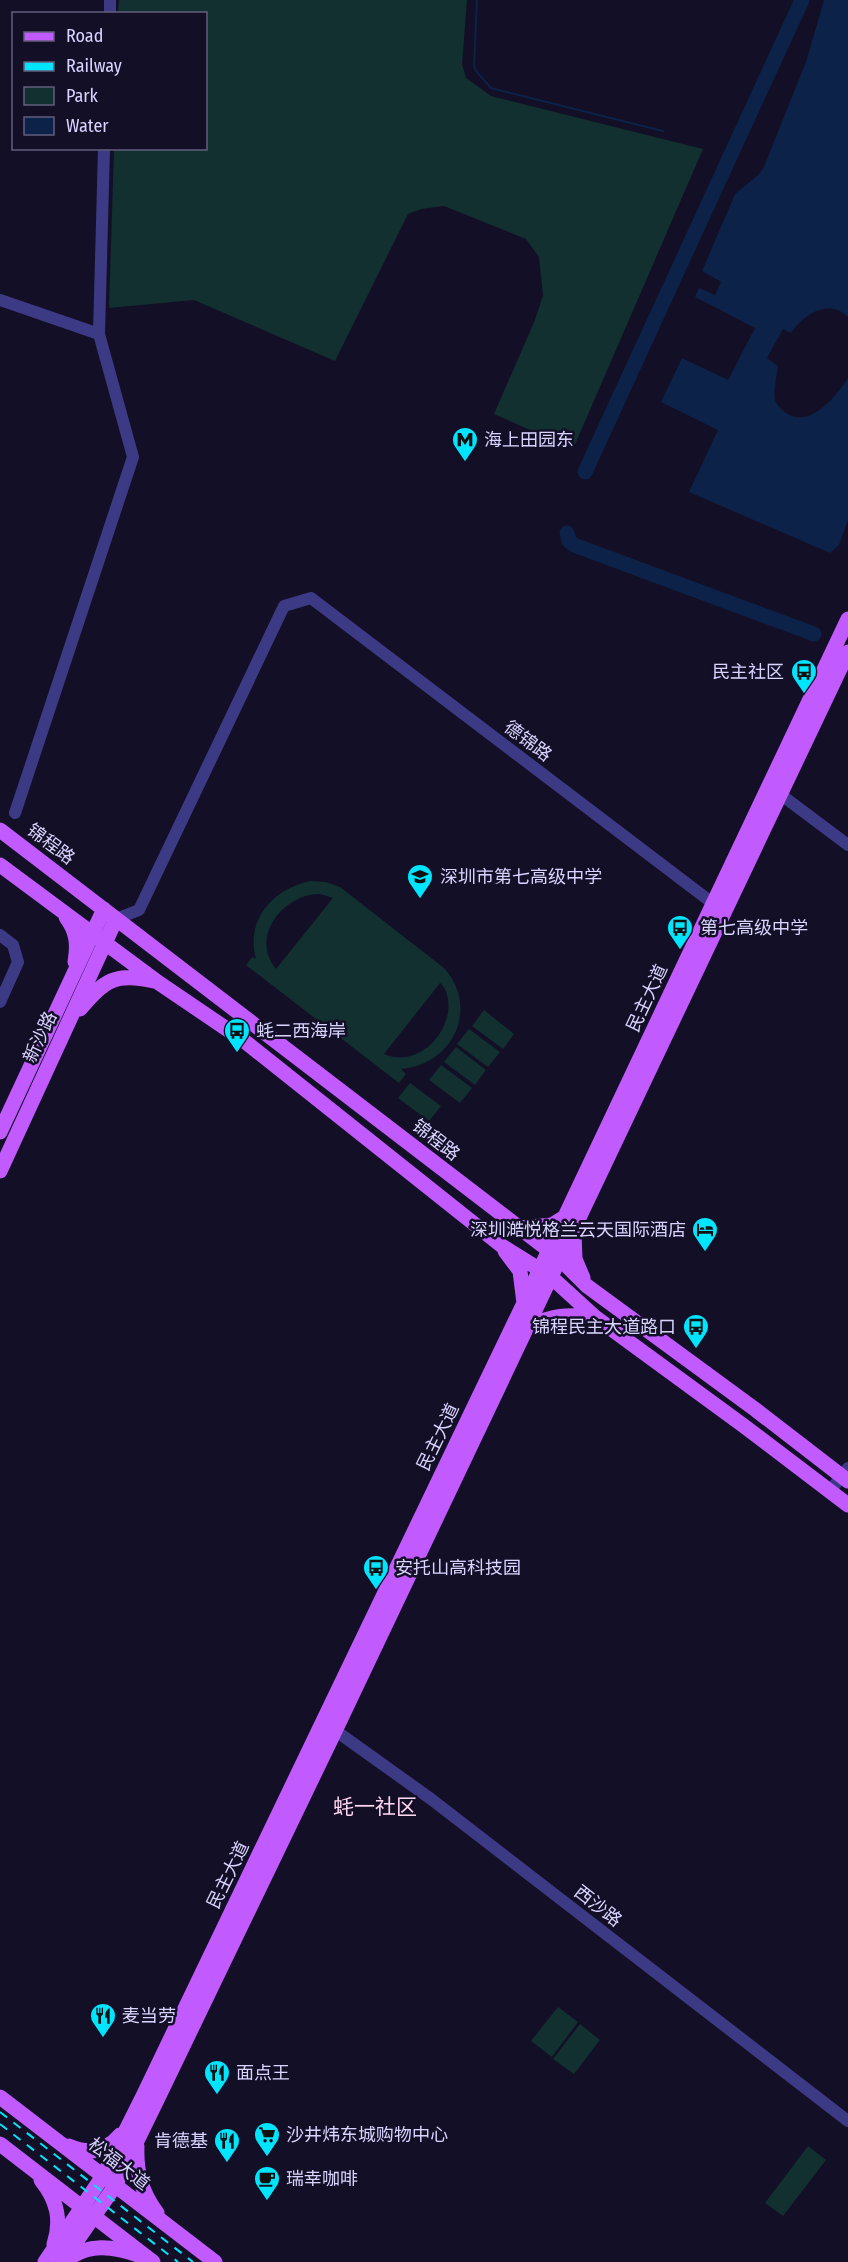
<svg xmlns="http://www.w3.org/2000/svg" width="848" height="2262" viewBox="0 0 848 2262" font-family="'Fira Sans Condensed','Noto Sans SC',sans-serif">
<style>
.green{fill:#12302f;fill-rule:evenodd}
.water{fill:#0c2248}
.lines{fill:none;stroke-linecap:round;stroke-linejoin:round}
.stream{stroke:#0c2248;stroke-width:2}
.river{stroke:#0c2248;stroke-width:15}
.minor{stroke:#3d3a85;stroke-width:12}
.major{stroke:#c25bff;stroke-width:15}
.rail{stroke:#00e5ff;stroke-width:2;stroke-dasharray:9 8;stroke-linecap:butt}
.labels{text-anchor:middle;stroke-width:5;stroke-linejoin:round;paint-order:stroke}
.poi-label{font-size:18px;fill:#d9d4ff;stroke:#130f26;text-anchor:start}
.street-label{font-size:18px;fill:#d9d4ff;stroke:#130f26}
.quarter-label{font-size:21px;fill:#ffd6f0;stroke:#130f26}
</style>
<rect width="100%" height="100%" fill="#130f26"/>
<path class="green" d="M119,0H467L462,64L466,78L491,96L703,149L573,449L494,414L535,320L543,295L539,257L526,239L444,206L421,209L408,214L335,361L194,300L109,308L114,149L206,148V14L118,13Z
M311,881L326,882L340,887L444,968C480,1008 453,1065 401,1069L406,1074L399,1083L246,965L252,957L256,959C245,919 274,888 311,881ZM320,894L333,898L276,969C249,936 284,894 320,894ZM440,983C445,987 447,993 448,999C453,1032 418,1069 384,1054Z
M484,1010L514,1034L503,1049L472,1026Z
M469,1029L500,1052L488,1067L457,1044Z
M456,1047L486,1070L475,1085L444,1062Z
M441,1065L472,1088L460,1103L429,1080Z
M410,1083L441,1106L429,1121L398,1098Z
M558,2007L578,2022L552,2057L531,2041Z
M580,2024L600,2040L574,2074L553,2059Z
M808,2146L826,2160L783,2216L765,2203Z"/>
<path class="water" d="M824,0H848V317C829,298 804,314 791,333L783,329L767,358L778,366C777,376 773,391 775,400C777,406 783,411 788,414C811,428 837,395 848,378V520L839,545L830,553L689,492L718,430L661,402L682,358L728,380L755,328L695,297L699,288L715,295L721,282L702,271L735,194L758,175L764,167L806,62Z"/>
<g class="lines">
<path class="stream" d="M477,0L474,66L476,71L491,88L663,131"/>
<path class="river" d="M585,472L802,0
M567,533L569,541L574,545L814,634"/>
<path class="minor" d="M110,14V0
M0,300L99,334L133,457L15,813
M99,334L104,148
M780,794L848,845
M116,919L139,910L284,606L311,598L719,908
M0,935L13,945L18,962L0,1002
M830,1491L848,1468
M329,1726L431,1799L848,2121"/>
<path class="major" d="M0,830L559,1258L587,1286L756,1410L848,1481
M0,865L159,983L243,1040L502,1246L550,1276L595,1317L744,1426L848,1505
M66,917C77,932 78,944 75,962
M80,1009C105,980 115,972 154,981
M0,1132L104,909
M0,1171L116,919
M519,1228L552,1225L565,1217
M574,1232L575,1259L583,1278
M505,1251L520,1271L524,1303
M527,1327C553,1315 566,1314 595,1317
M0,2097L215,2262
M0,2144L153,2262
M69,2146C89,2155 106,2152 120,2135
M137,2146C136,2172 141,2191 157,2213
M41,2180C57,2200 62,2220 54,2244
M67,2260C88,2243 113,2246 138,2255
M45,2262L103,2176L144,2094L524,1303L848,619
M62,2262L115,2186L157,2100L335,1731L848,652"/>
<path class="rail" d="M0,2112L193,2262
M0,2124L178,2262"/>
</g>
<defs>
<symbol id="metro-pin" viewBox="-11 -11 22 30"><path d="M0 17L-7.5 6A9.5 9.5 0 1 1 7.5 6Z" fill="#00e5ff" stroke="#130f26"/><path d="M-5.5 5V-5H-3L0 0L3-5H5.5V5H3V-.5L0 4L-3-.5V5Z" fill="#111"/></symbol>
<symbol id="bus-pin" viewBox="-11 -11 22 30"><path d="M0 17L-7.5 6A9.5 9.5 0 1 1 7.5 6Z" fill="#00e5ff" stroke="#130f26"/><path d="M-5-6H5V4H4V6H2V4H-2V6H-4V4H-5ZM-3.5-4V0h7V-4ZM-3.5 1.2v1.5H-2V1.2ZM2 1.2v1.5H3.5V1.2Z" fill="#111"/></symbol>
<symbol id="school-pin" viewBox="-11 -11 22 30"><path d="M0 17L-7.5 6A9.5 9.5 0 1 1 7.5 6Z" fill="#00e5ff" stroke="#130f26"/><path d="M0-5L7-2L0 1L-7-2ZM-4 1L0 2.5L4 1V4Q0 6-4 4Z" fill="#111"/></symbol>
<symbol id="hotel-pin" viewBox="-11 -11 22 30"><path d="M0 17L-7.5 6A9.5 9.5 0 1 1 7.5 6Z" fill="#00e5ff" stroke="#130f26"/><path d="M-6-4.5h1.5V1H6V5H4.5V3h-9V5H-6ZM-4 0a1.8 1.8 0 1 1 3.6 0ZM.5 0V-2.5h3Q6-2.5 6 0Z" fill="#111"/></symbol>
<symbol id="restaurant-pin" viewBox="-11 -11 22 30"><path d="M0 17L-7.5 6A9.5 9.5 0 1 1 7.5 6Z" fill="#00e5ff" stroke="#130f26"/><path d="M-5-6h1v4h1v-4h1v4h1v-4h1v5L-1.5 .5V6h-2V.5L-5-1ZM5-6V6H3V1.5H1.5Q1.5-4 5-6Z" fill="#111"/></symbol>
<symbol id="supermarket-pin" viewBox="-11 -11 22 30"><path d="M0 17L-7.5 6A9.5 9.5 0 1 1 7.5 6Z" fill="#00e5ff" stroke="#130f26"/><path d="M-6-5.5h2.5l.6 2H6L4.5 2H-2.5L-4.4-4H-6ZM-1.5 3.2a1.3 1.3 0 1 0 .1 0ZM3 3.2a1.3 1.3 0 1 0 .1 0Z" fill="#111"/></symbol>
<symbol id="cafe-pin" viewBox="-11 -11 22 30"><path d="M0 17L-7.5 6A9.5 9.5 0 1 1 7.5 6Z" fill="#00e5ff" stroke="#130f26"/><path d="M-5.5-4.5H6V0H3Q3 3.5 0 3.5H-2.5Q-5.5 3.5-5.5 0ZM3-3.2v2h1.7v-2ZM-6 4.5H4V6H-6Z" fill="#111"/></symbol>
</defs>
<g fill-rule="evenodd">
<use href="#metro-pin" x="450" y="425" width="30" height="40"/>
<use href="#bus-pin" x="789" y="657" width="30" height="40"/>
<use href="#school-pin" x="405" y="862" width="30" height="40"/>
<use href="#bus-pin" x="665" y="913" width="30" height="40"/>
<use href="#bus-pin" x="222" y="1016" width="30" height="40"/>
<use href="#hotel-pin" x="690" y="1215" width="30" height="40"/>
<use href="#bus-pin" x="681" y="1312" width="30" height="40"/>
<use href="#bus-pin" x="361" y="1553" width="30" height="40"/>
<use href="#restaurant-pin" x="88" y="2001" width="30" height="40"/>
<use href="#restaurant-pin" x="202" y="2058" width="30" height="40"/>
<use href="#supermarket-pin" x="252" y="2120" width="30" height="40"/>
<use href="#restaurant-pin" x="212" y="2126" width="30" height="40"/>
<use href="#cafe-pin" x="252" y="2164" width="30" height="40"/>
</g>
<g class="labels">
<g class="poi-label">
<text x="484" y="446">海上田园东</text>
<text x="784" y="678" text-anchor="end">民主社区</text>
<text x="440" y="883">深圳市第七高级中学</text>
<text x="700" y="934">第七高级中学</text>
<text x="256" y="1037">蚝二西海岸</text>
<text x="686" y="1236" text-anchor="end">深圳澔悦格兰云天国际酒店</text>
<text x="676" y="1333" text-anchor="end">锦程民主大道路口</text>
<text x="395" y="1574">安托山高科技园</text>
<text x="122" y="2022">麦当劳</text>
<text x="236" y="2079">面点王</text>
<text x="286" y="2141">沙井炜东城购物中心</text>
<text x="208" y="2147" text-anchor="end">肯德基</text>
<text x="286" y="2185">瑞幸咖啡</text>
</g>
<g class="street-label">
<text transform="translate(528 741) rotate(37)" y="6">德锦路</text>
<text transform="translate(51 844) rotate(37)" y="6">锦程路</text>
<text transform="translate(647 998) rotate(-65)" y="6">民主大道</text>
<text transform="translate(40 1037) rotate(-65)" y="6">新沙路</text>
<text transform="translate(436 1140) rotate(38)" y="6">锦程路</text>
<text transform="translate(438 1437) rotate(-64)" y="6">民主大道</text>
<text transform="translate(228 1875) rotate(-64)" y="6">民主大道</text>
<text transform="translate(598 1906) rotate(38)" y="6">西沙路</text>
<text transform="translate(119 2164) rotate(38)" y="6">松福大道</text>
</g>
<g class="quarter-label">
<text x="375" y="1814">蚝一社区</text>
</g>
</g>
<rect x="12" y="12" width="195" height="138" fill="#130f26" stroke="#625e7d" stroke-width="1.5"/>
<rect x="24" y="32" width="30" height="9" fill="#c25bff" stroke="#625e7d" stroke-width="1.5"/>
<text x="66" y="42" font-size="18" fill="#d9d4ff">Road</text>
<rect x="24" y="62" width="30" height="9" fill="#00e5ff" stroke="#625e7d" stroke-width="1.5"/>
<text x="66" y="72" font-size="18" fill="#d9d4ff">Railway</text>
<rect x="24" y="87" width="30" height="18" fill="#12302f" stroke="#625e7d" stroke-width="1.5"/>
<text x="66" y="102" font-size="18" fill="#d9d4ff">Park</text>
<rect x="24" y="117" width="30" height="18" fill="#0c2248" stroke="#625e7d" stroke-width="1.5"/>
<text x="66" y="132" font-size="18" fill="#d9d4ff">Water</text>
</svg>
